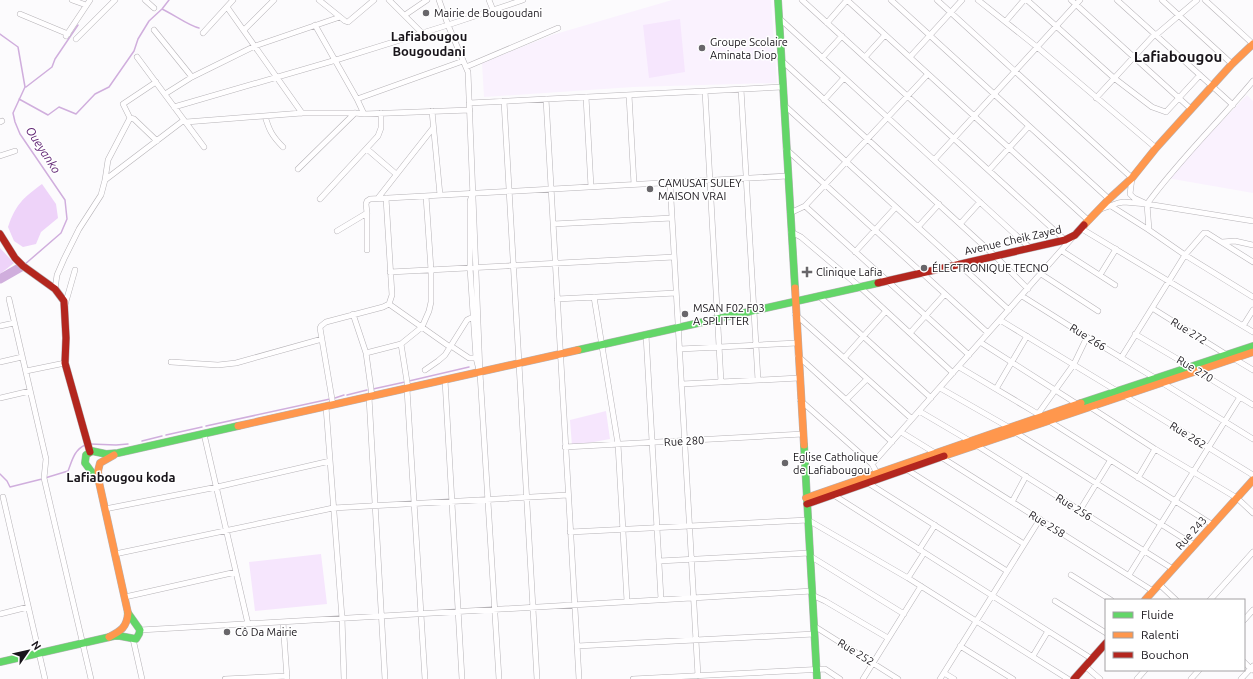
<svg xmlns="http://www.w3.org/2000/svg" width="1253" height="679" viewBox="0 0 1253 679" font-family="Ubuntu,sans-serif">
<style>
.built{fill:#faf2fe}
.green{fill:#f6e6fd}
.forest{fill:#eed3f9}
.lines{fill:none;stroke-linecap:round;stroke-linejoin:round}
.stream{stroke:#d0aedd;stroke-width:1.5}
.river{stroke:#d0aedd;stroke-width:9}
.street-casing{stroke:#b6b3b7;stroke-width:6}
.fast-casing{stroke:#b6b3b7;stroke-width:8}
.slow-casing{stroke:#b6b3b7;stroke-width:8}
.jam-casing{stroke:#b6b3b7;stroke-width:8}
.street{stroke:#fffeff;stroke-width:5}
.fast{stroke:#63d668;stroke-width:7}
.slow{stroke:#ff974d;stroke-width:7}
.jam{stroke:#b3261e;stroke-width:7}
.poi-dot{fill:#68666a;stroke:#fff;stroke-width:1.5}
.labels{text-anchor:middle;stroke-width:3;stroke-linejoin:round;paint-order:stroke}
.poi-label{font-size:11px;fill:#19151b;stroke:#fff;text-anchor:start}
.street-label{font-size:11px;fill:#19151b;stroke:#fff}
.water-label{font-size:12px;font-style:italic;fill:#612675;stroke:#fff}
.quarter-label{font-size:13px;font-weight:bold;fill:#19151b;stroke:#fff}
.district-label{font-size:15px;font-weight:bold;fill:#19151b;stroke:#fff}
</style>
<rect width="100%" height="100%" fill="#fcfbfd"/>
<path class="built" d="M672,0H771L777,83L633,87L484,97L482,63L552,35Z
M1247,95L1253,101V193L1167,178Z"/>
<path class="green" d="M680,19L685,72L649,78L643,25Z
M606,411L610,439L572,446L570,420Z
M321,554L327,604L255,611L249,562Z"/>
<path class="forest" d="M42,184L56,204L58,218L41,232L36,244L23,247L14,241L8,227C16,204 23,198 42,184Z
M0,248L14,263L0,274Z"/>
<g class="lines">
<path class="stream" d="M162,9C173,14 189,26 199,28
M0,34L18,47L25,87L13,113L15,122L20,134L65,200L67,219L61,233L24,265
M26,87L52,67L55,59L78,25
M19,99L48,115L59,107L76,114L95,94L109,87L134,51L138,39L149,21L162,9L169,0
M409,381L469,367
M373,389L405,382
M347,395L367,390
M335,398L344,395
M206,426L330,399
M166,435L202,427
M142,441L162,436
M90,444L116,445L128,444
M0,474L7,481L10,487L42,479
M45,478L68,471C72,461 74,450 85,445"/>
<path class="river" d="M0,279L21,267"/>
<defs>
<path id="street" d="M72,0L86,5
M145,0L154,8
M319,0L345,21L348,22L374,0
M389,0L422,33
M439,0L448,25L468,72L480,373L499,679
M489,0L493,10
M802,0L1065,240
M847,0L1089,221
M891,0L1109,199
M937,0L1132,178L1130,194L1134,198L1147,204
M978,0L1037,47L1156,148
M1027,0L1114,78L1152,107L1166,112L1200,75
M1071,0L1191,109
M1117,0L1233,105
M1162,0L1232,64
M1205,0L1253,44
M227,7L302,113
M20,14L68,34
M405,15L427,0
M779,18L1030,248
M1006,21L1024,0
M827,23L847,0
M315,25L357,99L364,114
M154,30L192,77
M244,30L274,0
M203,33L233,0
M1156,35L1197,0
M66,36L90,0
M76,39L115,0
M137,57L204,147
M865,57L885,35
M910,57L962,0
M822,58L842,36
M781,60L995,256L1028,289
M466,67L558,28
M741,89L758,380
M705,91L721,382
M165,94L192,77L255,46L340,17
M629,95L634,184
M586,97L591,187
M1096,98L1155,34
M357,99L463,61
M546,99L579,679
M824,100L844,78
M504,101L537,679
M469,103L782,87
M784,105L1009,310
M174,107L336,60L448,25L523,0
M432,111L440,195
M265,116C269,130 272,136 283,147
M130,118L134,119L157,141
M0,122L2,121
M186,122L302,113H355L364,114L470,110
M367,149L396,174
M786,149L988,333
M0,156L15,151
M934,160L1080,0
M298,169L355,113
M989,170L1029,126
M105,180L184,120
M670,182L698,676
M472,195L470,201V268L476,358L479,370
M378,198L433,128
M320,199L378,136L381,128V113
M805,206L969,355
M1111,206L1149,230L1185,255L1253,297
M1101,209L1118,203L1124,202L1147,204L1253,221
M790,213L805,206L928,74
M553,224L672,218
M960,224L980,202
M918,227L939,204
M1082,229L1253,332
M1149,230L1147,204C1179,160 1218,123 1253,81
M337,231L367,213
M791,232L801,237L860,287L953,373
M1222,242L1235,241L1253,245
M367,250V213L366,204L367,201L370,199L787,176
M1062,251L1115,285
M855,252L896,207
M390,272L674,257
M1041,274L1098,311
M1100,275L1116,249
M55,289L57,275L64,259L79,229L101,195L105,180L108,160L130,118L123,104L156,82
M1022,296L1087,337L1155,378
M594,297L618,444L627,601
M820,297L931,398
M9,299L46,459L44,478L91,679
M557,299L676,293
M389,304L450,347
M65,305L75,270
M1152,308L1227,355
M353,314L366,353L372,396
M795,314L912,419
M1000,320L1117,391
M0,326L14,323
M1243,326L1253,310
M910,333L945,294
M1135,334L1191,367L1253,405
M646,335L661,599
M980,342L1077,404
M401,344L408,388
M451,346L469,358H478
M680,349L797,343
M366,353L401,344L422,327L429,311L431,302V270L426,196
M798,356L892,442
M844,358L886,311
M1121,358L1185,255L1204,233H1207L1253,262
M1233,358L1253,370
M0,362L22,357
M171,362L218,365L236,363L322,339
M959,367L1038,414L1213,525
M425,370L438,361L445,355L467,320L475,316
M26,371L65,363
M445,380L462,679
M1161,382L1253,439
M682,384L799,378
M940,388L1010,428
M407,389L425,679
M996,389L1027,336
M1123,395L1253,475
M369,397L385,679
M0,398L30,391
M800,400L872,464L878,475
M846,400L867,379
M333,405L320,328L321,326L326,322L383,307L389,304L392,295L386,198
M326,407L342,618L344,679
M1090,407L1155,449L1237,498L1253,513
M919,411L970,441
M1038,414L1074,364L1087,337
M901,432L935,453
M1015,432L1194,545
M204,434L248,624
M976,445L1173,569
M565,447L803,434
M941,457L1153,591
M872,464L1073,237
M906,469L1024,544
M1138,478L1155,449
M868,483L1007,571
M832,494L1092,659
M3,497L45,679
M1012,502L1026,476
M105,509L217,487L330,461
M1080,510L1110,461
M570,532L808,520L908,578L1068,679
M919,550L935,525
M115,554L333,508L568,495
M810,556L904,614
M659,561L809,553
M1071,575L1111,600
M1129,575L1240,397
M908,578L924,553
M1159,584L1176,600
M812,595L825,601L888,638
M125,597L236,572
M1210,600L1253,552
M1055,601L1106,633
M0,614L28,607
M1244,620L1253,610
M283,622L287,678
M814,626L898,679
M140,630L812,591
M133,639L142,679
M577,646L814,634
M960,646L1013,679
M1033,656L1048,631
M1244,662L1252,670
M1085,666L1100,679
M944,673L954,679
M225,679L287,676
M633,679L825,669L840,679
M863,679L921,586
M940,679L1040,519
M1137,679L1145,670
M1191,679L1199,670
M1241,679L1253,666"/>
<path id="fast" d="M778,0L795,288
M578,350L878,283
M1081,403L1253,346
M804,445L817,679
M99,482L85,463L86,455L92,451L106,454L118,453L238,426
M0,662L114,636H120L136,639L139,634L140,630L128,613"/>
<path id="slow" d="M1084,225L1109,199L1132,178L1156,148L1232,64L1253,44
M795,288L804,445
M238,426L578,350
M944,456L1253,352
M806,498L1081,403
M1145,600L1253,480
M109,637C121,631 127,627 128,613L99,482L98,471L100,463L114,455"/>
<path id="jam" d="M0,234L15,258L23,266L55,289L64,301L66,338L65,363L90,452
M878,283L1065,240L1075,235L1084,225
M807,504L944,456
M1074,679L1106,643"/>
</defs>
<use href="#street" class="street-casing"/>
<use href="#fast" class="fast-casing"/>
<use href="#slow" class="slow-casing"/>
<use href="#jam" class="jam-casing"/>
<use href="#street" class="street"/>
<use href="#fast" class="fast"/>
<use href="#slow" class="slow"/>
<use href="#jam" class="jam"/>
</g>
<g class="poi-dot">
<circle cx="426" cy="13" r="4"/>
<circle cx="702" cy="48" r="4"/>
<circle cx="650" cy="189" r="4"/>
<circle cx="924" cy="268" r="4"/>
<path d="M805 266h4v4h4v4h-4v4h-4v-4h-4v-4h4z"/>
<circle cx="685" cy="314" r="4"/>
<circle cx="785" cy="463" r="4"/>
<circle cx="227" cy="632" r="4"/>
</g>
<g class="labels">
<g class="poi-label">
<text x="434" y="17">Mairie de Bougoudani</text>
<text x="710" y="46">Groupe Scolaire<tspan x="710" dy="13">Aminata Diop</tspan></text>
<text x="658" y="187">CAMUSAT SULEY<tspan x="658" dy="13">MAISON VRAI</tspan></text>
<text x="932" y="272">ÉLECTRONIQUE TECNO</text>
<text x="816" y="276">Clinique Lafia</text>
<text x="693" y="312">MSAN F02 F03<tspan x="693" dy="13">A SPLITTER</tspan></text>
<text x="793" y="461">Eglise Catholique<tspan x="793" dy="13">de Lafiabougou</tspan></text>
<text x="235" y="636">Cô Da Mairie</text>
</g>
<g class="street-label">
<text transform="translate(1013 240) rotate(-13)" y="4">Avenue Cheik Zayed</text>
<text transform="translate(1189 331) rotate(32)" y="4">Rue 272</text>
<text transform="translate(1088 337) rotate(32)" y="4">Rue 266</text>
<text transform="translate(1195 369) rotate(31)" y="4">Rue 270</text>
<text transform="translate(1188 435) rotate(32)" y="4">Rue 262</text>
<text transform="translate(684 441) rotate(-3)" y="4">Rue 280</text>
<text transform="translate(1074 507) rotate(32)" y="4">Rue 256</text>
<text transform="translate(1047 524) rotate(32)" y="4">Rue 258</text>
<text transform="translate(1191 533) rotate(-48)" y="4">Rue 243</text>
<text transform="translate(856 652) rotate(32)" y="4">Rue 252</text>
</g>
<g class="water-label">
<text transform="translate(43 150) rotate(57)" y="4">Oueyanko</text>
</g>
<g class="quarter-label">
<text x="429" y="41">Lafiabougou<tspan x="429" dy="15">Bougoudani</tspan></text>
<text x="121" y="482">Lafiabougou koda</text>
</g>
<g class="district-label">
<text x="1178" y="62">Lafiabougou</text>
</g>
</g>
<rect x="1105" y="599" width="140" height="72" fill="#ffffff" stroke="#a3a1a4"/>
<rect x="1113" y="612" width="20" height="6" fill="#63d668" stroke="#a3a1a4"/>
<text x="1141" y="619" font-size="12" fill="#19151b">Fluide</text>
<rect x="1113" y="632" width="20" height="6" fill="#ff974d" stroke="#a3a1a4"/>
<text x="1141" y="639" font-size="12" fill="#19151b">Ralenti</text>
<rect x="1113" y="652" width="20" height="6" fill="#b3261e" stroke="#a3a1a4"/>
<text x="1141" y="659" font-size="12" fill="#19151b">Bouchon</text>
<g transform="translate(28 651) rotate(56)" stroke="#ffffff" stroke-width="3" paint-order="stroke">
<path d="M0-3L7 15L0 10L-7 15Z" fill="#19151b"/>
<text y="-6" font-size="11" font-weight="bold" text-anchor="middle" fill="#19151b">N</text>
</g>
</svg>
